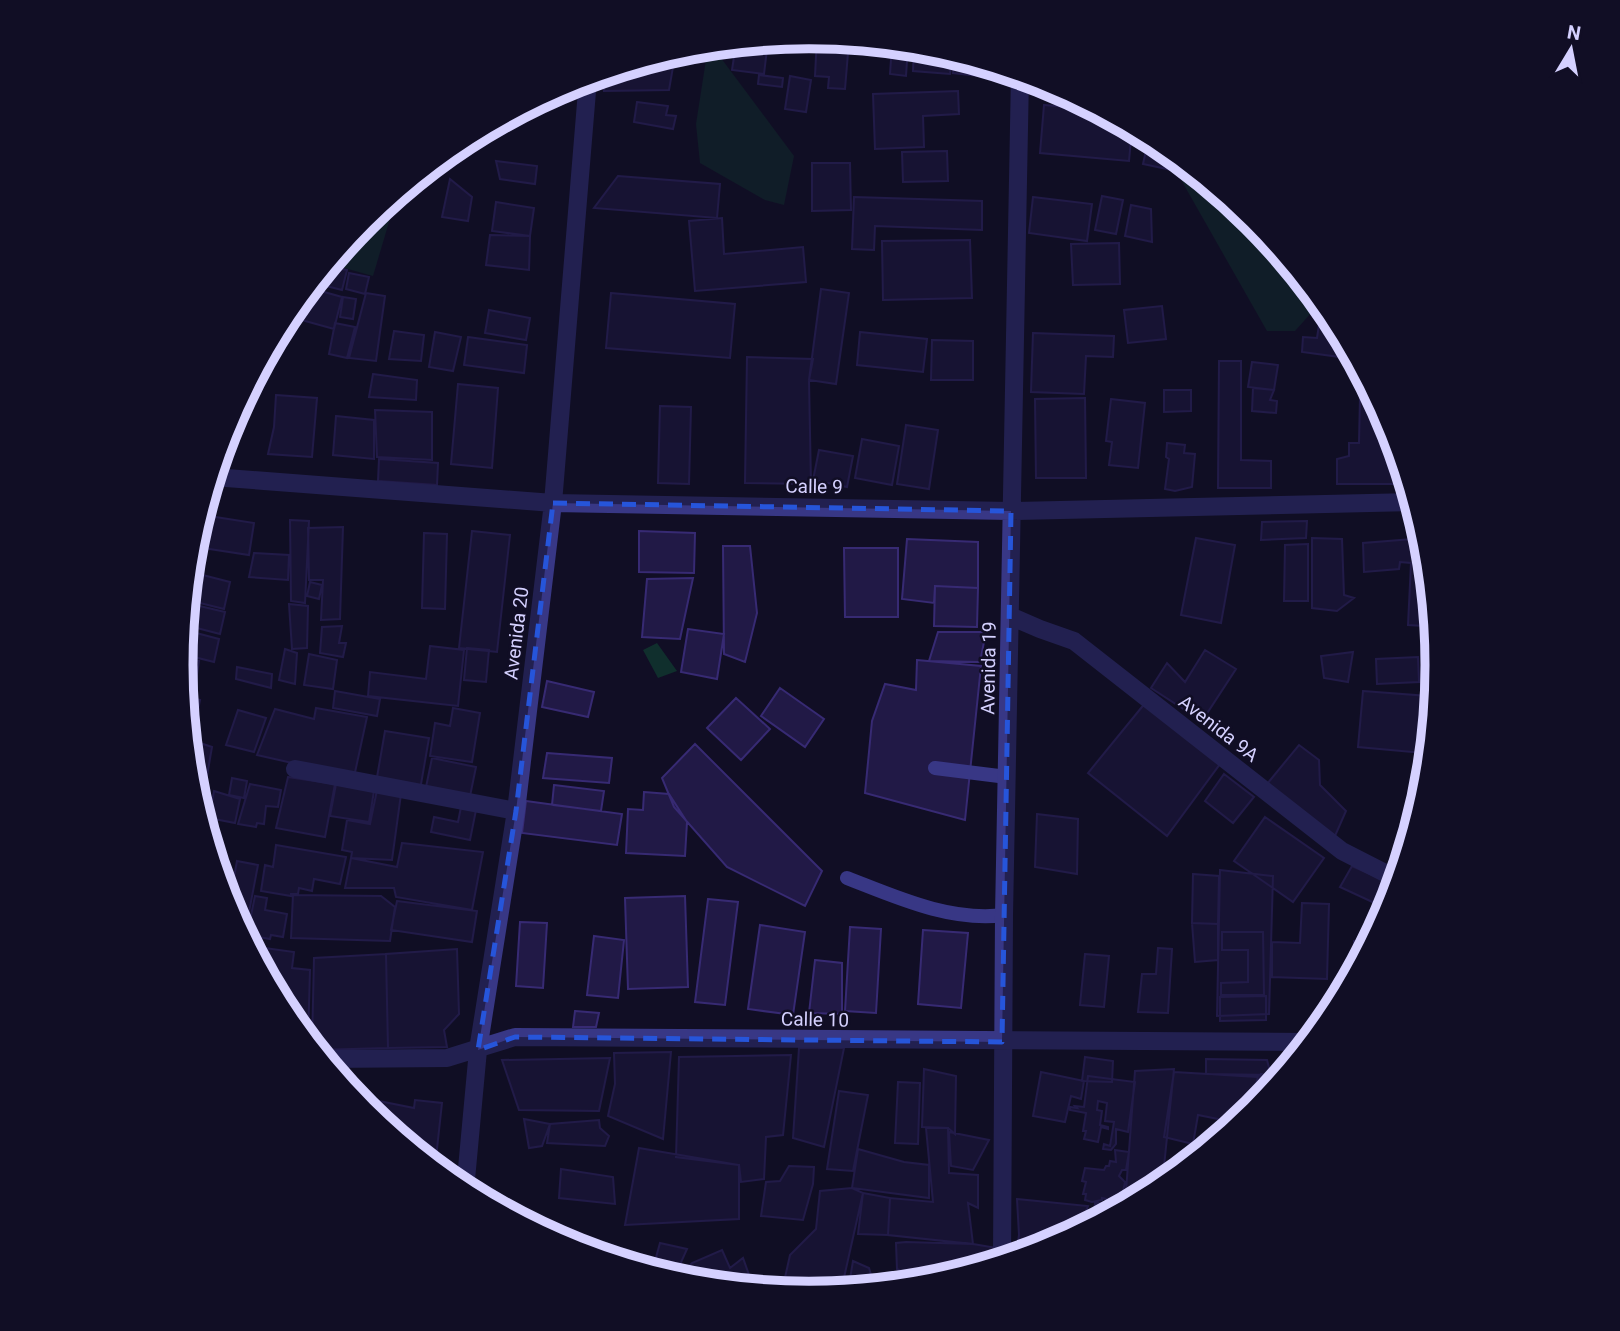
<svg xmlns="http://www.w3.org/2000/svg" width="1620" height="1331" viewBox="0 0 1620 1331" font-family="Roboto,sans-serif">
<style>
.green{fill:#102f2d}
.building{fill:#211946;stroke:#372a73;stroke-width:2}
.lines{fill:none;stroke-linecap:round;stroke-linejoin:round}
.lane{stroke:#383785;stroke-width:14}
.street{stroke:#383785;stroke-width:18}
.marked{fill:none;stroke:#2655da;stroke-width:5;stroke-dasharray:14 9;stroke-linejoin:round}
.labels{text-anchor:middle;stroke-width:5;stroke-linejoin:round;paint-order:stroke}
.street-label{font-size:19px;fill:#d5d1ff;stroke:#110e25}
.rim{fill:none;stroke:#d5d1ff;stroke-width:9}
</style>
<rect width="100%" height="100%" fill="#110e25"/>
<path class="green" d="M712,46L794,156L784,205L765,200L700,163L696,124L708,47Z
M1163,148L1255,221L1321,302L1295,331H1267Z
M397,195L373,276L330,264L366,221Z
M657,643L677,671L658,678L643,650Z"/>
<path class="building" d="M817,37L849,41L845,89L828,88L829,77L815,76Z
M768,41L764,74L732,70L736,44Z
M892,45L908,46L906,76L890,74Z
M914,47L933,49L952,55L950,74L913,71Z
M955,56L989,66L988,77L953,73Z
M627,67H673L669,90L604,91V74Z
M759,75L783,78L782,87L758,84Z
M790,76L811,80L806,112L785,109Z
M958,91L959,114L923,116L924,147L875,149L873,94Z
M637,102L668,106L666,115L676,116L673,129L634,122Z
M1044,105L1096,109L1132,128L1129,161L1040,153Z
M1149,137L1160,143L1200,176L1143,164Z
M947,151L948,181L903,182L902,152Z
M496,161L537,166L535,184L500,179Z
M812,163H850L851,210L812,211Z
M618,176L720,184L717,218L594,208Z
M450,179L472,197L468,221L442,217Z
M1102,196L1123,200L1116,234L1095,230Z
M854,197L982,201V230L875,226L874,250L852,249Z
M1033,197L1092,204L1087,241L1029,233Z
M496,202L534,208L530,236L492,231Z
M1131,205L1151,209L1152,242L1125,236Z
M722,218L724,254L803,247L806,282L695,291L689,221Z
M490,235L530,236L529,270L486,265Z
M970,240L972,298L883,300L882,241Z
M1119,243L1120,284L1073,285L1071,244Z
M329,266L347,270L342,290L314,283Z
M349,273L369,277L365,294L346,289Z
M310,288L342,297L334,329L287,316Z
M821,289L849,293L836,384L809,380Z
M366,293L385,296L376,361L349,358Z
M611,293L735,304L730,358L606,348Z
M343,297L356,299L353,319L340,317Z
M1162,306L1166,339L1128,343L1124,310Z
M489,310L530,318L526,340L485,333Z
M335,323L355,327L347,358L329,354Z
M1319,325L1339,328L1342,334L1340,357L1302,352L1303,337L1317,338Z
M394,331L424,335L421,361L389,359Z
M435,332L461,337L453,371L429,367Z
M860,332L927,339L923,372L857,365Z
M1033,333L1114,336L1113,357L1086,356L1084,394L1031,392Z
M468,337L527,345L524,373L464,365Z
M932,340L973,341V380H931Z
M747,357L813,359L809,380L811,484L745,483Z
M1219,361H1241V460L1271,461V488H1218Z
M1252,362L1278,365L1274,390L1248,387Z
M373,374L417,380L416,400L369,397Z
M458,384L498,388L492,468L451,464Z
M1253,388L1274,390L1270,400L1277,401L1276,413L1252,411Z
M1164,390H1191V411L1164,412Z
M276,395L317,398L312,457L268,454L274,427Z
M1360,397H1376L1385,413L1384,436H1394L1409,484H1337V459L1349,456V443H1359Z
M1085,398L1086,478H1036L1035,399Z
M1111,399L1145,403L1138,468L1109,465L1112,442L1106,441Z
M660,406L691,407L689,484L658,483Z
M375,410L432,412V460L377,457Z
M336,416L374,420V459L333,455Z
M906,425L938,430L929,489L897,484Z
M862,439L899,446L892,485L855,478Z
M1167,443L1185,445L1184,453L1195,454L1192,487L1175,491L1165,489L1169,459L1166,457Z
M819,450L853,456L847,487L813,480Z
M379,459L438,463L437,485L378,481Z
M203,515L254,523L249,555L196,547Z
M290,520L309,521L305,603L291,601Z
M1307,521L1306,538L1261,540L1262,522Z
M343,527L340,619L321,620L323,580H309L308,528Z
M472,531L510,535L497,652L459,648Z
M639,531L695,533L694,573L639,572Z
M424,533L447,534L445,609L422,608Z
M1196,538L1235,545L1221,623L1181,615Z
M1312,538L1342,539L1344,595L1354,598L1337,611L1312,608Z
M1425,538L1427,550L1424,626L1408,625L1411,563L1400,562L1399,569L1364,572L1363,543Z
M907,539L978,542V588L935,586L934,603L902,599Z
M1308,544V601H1284L1285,545Z
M723,546H750L757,613L745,662L724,654Z
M844,548H898V617H845Z
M254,553L289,555L288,580L249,577Z
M191,572L230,582L224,609L188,600Z
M693,578L680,639L642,637L647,579Z
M310,582L322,585L319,599L307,596Z
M935,586L978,588L977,627L934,626Z
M187,603L225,612L220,634L185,625Z
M289,604L308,606L307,648L292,649Z
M342,626L339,643H346L343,657L320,653L322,627Z
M688,629L724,634L717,679L681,672Z
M185,630L219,639L214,662L182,654Z
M938,632H986L980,662L929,661Z
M430,646L464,650L458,706L368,696L370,672L426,679Z
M467,648L489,650L486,682L464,680Z
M285,649L297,653L295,684L279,680Z
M1205,650L1236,669L1202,721L1151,688L1167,663L1185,682Z
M1353,652L1348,682L1324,678L1321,656Z
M309,654L337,660L333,689L304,685Z
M182,657L199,661L194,694L184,691Z
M1418,657L1419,682L1377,684L1376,659Z
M917,660L981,666L965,820L865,793L872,721L885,684L916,690Z
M237,667L272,674L271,688L236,679Z
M547,681L594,692L588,717L542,707Z
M780,688L824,719L805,747L761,716Z
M335,691L380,699L377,716L333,708Z
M1363,691L1428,696L1423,753L1358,747Z
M184,696L200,700L194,730L187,729Z
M736,698L770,729L741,760L707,728Z
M1146,702L1223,760L1167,836L1088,773Z
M316,708L367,717L354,777L257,755L275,709L314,719Z
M453,708L480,713L472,762L430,756L435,723L450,726Z
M238,710L266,718L254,752L226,745Z
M385,731L429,738L420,790L376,783Z
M188,739L212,747L207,776L192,775Z
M695,744L822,871L805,906L727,867L674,807L662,778Z
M1299,745L1319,760L1320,785L1346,811L1335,836L1267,784Z
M547,753L612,758L609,783L543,778Z
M432,758L476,767L469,801L425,792Z
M1224,774L1254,797L1233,823L1205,801Z
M288,777L335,784L325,837L276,828Z
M232,778L247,781L244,798L229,795Z
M250,784L281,790L278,807L266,806L264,824L257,823L256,827L238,824Z
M336,784L374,791L369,822L330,816Z
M554,785L604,791L601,811L552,805Z
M377,790L401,794L392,860L351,858L352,852L342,850L347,820L370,824Z
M214,791L240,799L235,823L209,818Z
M644,792L669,794L687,822L685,856L626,853L628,809L643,810Z
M526,801L622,814L617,845L522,833Z
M461,807L476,810L470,840L431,832L434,817L458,822Z
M1037,814L1078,819L1077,874L1035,867Z
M1265,817L1324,858L1293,902L1234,861Z
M402,843L483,852L472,910L396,897L394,888H345L351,858L397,867Z
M276,845L346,857L340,884L314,879L312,891L299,888L298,894H291V896L261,891L265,865L273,867Z
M237,861L258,865L245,933L229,906L223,886L232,888Z
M1352,866L1395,885L1383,907L1340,887Z
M1220,870L1273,876L1269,1014L1217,1016Z
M1193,874L1219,876L1218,924L1192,923Z
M293,895L381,896L395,907L390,941L291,938Z
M255,896L267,898L265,910L287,914L283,937L271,935L270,939L247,935Z
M685,896L688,987L628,989L625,898Z
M1394,896L1391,906L1379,929L1383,912Z
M708,899L738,902L725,1005L695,1002Z
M397,901L477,911L472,942L391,930Z
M1302,903L1329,904L1327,979L1272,977V942L1300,943Z
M520,922L547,923L543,988L516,986Z
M1192,923L1218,924V960L1195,962Z
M760,925L805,932L793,1015L748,1009Z
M850,927L881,929L876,1013L845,1011Z
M923,930L968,933L961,1008L918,1004Z
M1222,932H1263L1264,995H1221V983L1248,982V950H1222Z
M594,936L624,940L618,998L587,995Z
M1354,941L1372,942L1353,976Z
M250,946L294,952L292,968L310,970L308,1040L287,1014Z
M1158,948L1172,949L1168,1013L1138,1012L1142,974H1156Z
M457,949L459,1014L444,1030L447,1047L388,1048L386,954Z
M386,954L388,1048L316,1050L312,1045L314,958Z
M1085,954L1109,956L1104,1007L1080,1005Z
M815,960L842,963V1014L809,1013Z
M1266,996V1020L1220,1021V997Z
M575,1011L599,1013L596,1027H573Z
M575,1011L599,1013L596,1027H573Z
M799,1048H844L824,1147L793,1138Z
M671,1052L663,1139L608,1116L615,1084L614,1053Z
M791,1055L783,1135L766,1137L764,1179L741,1182L739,1165L676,1157L679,1057Z
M1085,1057L1113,1061L1112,1082L1082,1081Z
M610,1058L599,1111L519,1110L502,1060Z
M1206,1059L1267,1060L1271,1075L1206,1074Z
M924,1069L956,1076L955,1134L948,1128L922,1127Z
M1174,1069L1162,1186L1148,1194L1126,1191L1135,1071Z
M1041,1072L1084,1081L1081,1099L1071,1096L1065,1122L1033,1116Z
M1174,1072L1258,1077L1248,1116L1226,1134L1228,1121L1198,1115L1193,1144L1164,1137Z
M1261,1074L1281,1078L1251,1113Z
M1088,1076L1135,1082L1128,1132L1116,1129V1144L1111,1150L1103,1149L1104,1144L1110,1146L1114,1122L1105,1121L1107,1103L1098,1101L1097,1110L1102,1111L1100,1125L1108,1127V1129L1101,1127L1098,1142L1084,1139L1086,1131H1083L1086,1113L1070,1110V1107L1077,1108L1075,1106L1084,1107Z
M898,1082L920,1083L918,1144L895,1143Z
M839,1091L868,1095L853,1171L827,1169Z
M369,1099L414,1108L415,1100L442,1103L435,1167L367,1111Z
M524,1119L550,1124L542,1146L529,1148Z
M599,1120L600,1128L609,1136L605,1146L547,1143L550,1124Z
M926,1128H948L949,1173L978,1175V1208L968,1203L973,1244L888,1235L890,1198L933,1202Z
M949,1132L989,1140L973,1170L951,1166Z
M639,1148L739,1165V1219L625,1225Z
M858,1149L904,1162L929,1165V1198L852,1188Z
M1115,1150L1129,1152L1126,1170H1122L1119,1176L1125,1182L1120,1206L1108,1202L1106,1199L1102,1198V1200L1092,1202L1085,1200L1086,1194H1083L1086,1182L1082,1181L1085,1168L1104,1170L1106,1166H1109L1110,1161L1116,1162Z
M789,1166L814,1167L813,1184L803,1220L761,1216L766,1182L780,1181Z
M561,1169L613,1177L615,1204L559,1198Z
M852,1188L863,1193L841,1291L810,1294L782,1291L790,1255L816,1229L820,1191Z
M863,1193L890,1198L888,1235L858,1234Z
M1017,1199L1088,1206L1086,1211L1095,1212V1202L1112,1206L1111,1214L1050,1247L1016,1257L1019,1235Z
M1095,1204L1109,1206L1108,1216L1093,1224Z
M906,1242L973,1244L997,1248V1263L945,1278L911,1276L897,1269L896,1243Z
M660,1243L687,1249L674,1278L652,1272Z
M722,1250L730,1268L743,1258L753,1286L736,1287L730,1278L714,1285L676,1279L692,1263Z
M853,1261L869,1268L875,1288L848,1291Z"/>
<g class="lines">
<path class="lane" d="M935,768L1007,777
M847,878C896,897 950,922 1004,915"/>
<path class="street" d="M213,477L553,503L1011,511L1414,502
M1010,616L1040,629L1074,641L1342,851L1387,874L1400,877
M295,769L516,811
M323,1059L447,1058L515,1037L1310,1042
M465,1190L478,1050L516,811L553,503L588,79
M1002,1261L1004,915L1020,75"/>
</g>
<path d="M0 0H1620V1331H0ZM553,503L1011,511L1002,1042L515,1037L478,1050L516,811Z" fill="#110e25" fill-opacity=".55" fill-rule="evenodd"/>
<path class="marked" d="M553,503L1011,511L1002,1042L515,1037L478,1050L516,811Z"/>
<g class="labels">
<g class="street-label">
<text transform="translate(814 486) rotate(1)" y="7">Calle 9</text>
<text transform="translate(516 633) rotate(-83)" y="7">Avenida 20</text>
<text transform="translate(988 668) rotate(-89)" y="7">Avenida 19</text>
<text transform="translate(1219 728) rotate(38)" y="7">Avenida 9A</text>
<text transform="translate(815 1019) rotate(1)" y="7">Calle 10</text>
</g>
</g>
<path d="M0 0H1620V1331H0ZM193 665a616 616 0 1 1 1232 0a616 616 0 1 1-1232 0Z" fill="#110e25" fill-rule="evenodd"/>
<path class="rim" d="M193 665a616 616 0 1 1 1232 0a616 616 0 1 1-1232 0Z"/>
<g transform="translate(1571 49) rotate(10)" stroke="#110e25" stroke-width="5" paint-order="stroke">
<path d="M0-5L12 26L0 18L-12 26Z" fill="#d5d1ff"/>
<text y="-10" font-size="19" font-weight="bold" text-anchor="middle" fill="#d5d1ff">N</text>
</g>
</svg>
